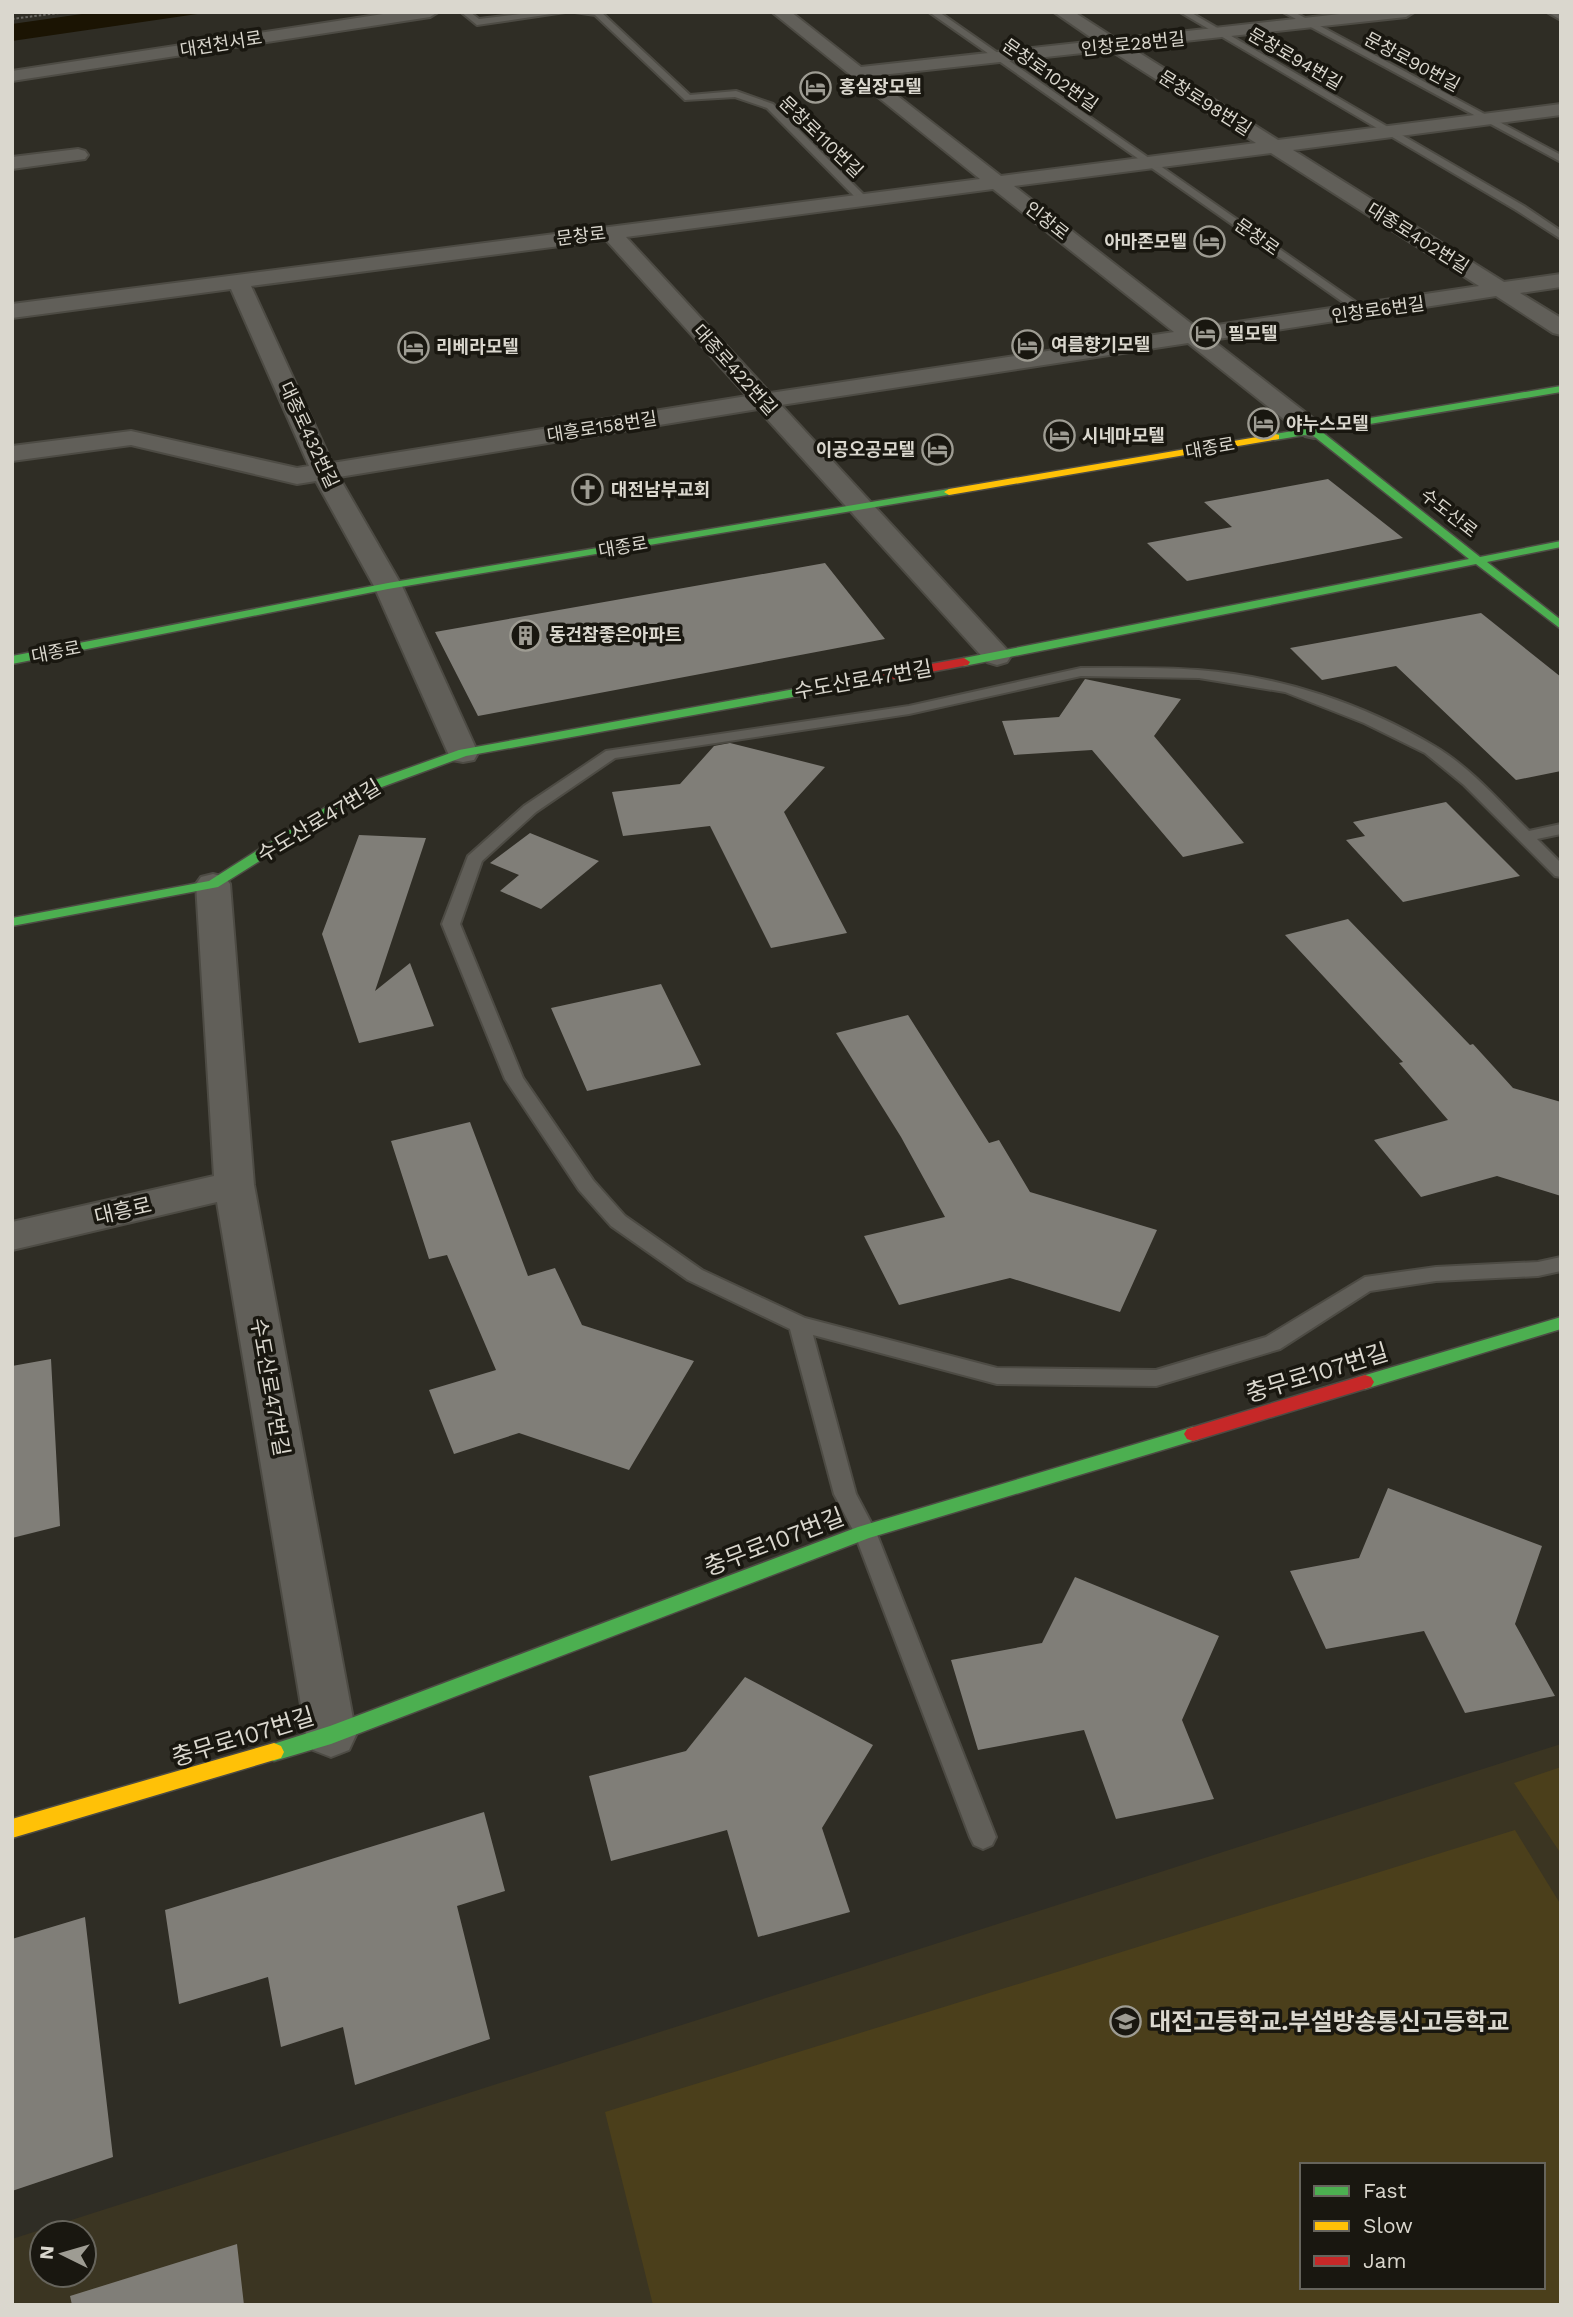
<svg xmlns="http://www.w3.org/2000/svg" width="1573" height="2317" viewBox="0 0 1573 2317" font-family="'Work Sans','Noto Sans KR',sans-serif">
<style>
.built{fill:#3b3522;fill-rule:evenodd}
.green{fill:#4b3f1b;fill-rule:evenodd}
.water{fill:#1b1403}
.building{fill:#807e78}
.lines{fill:none;stroke-linecap:round;stroke-linejoin:round}
.lane-casing{stroke:#4d4b44;stroke-width:4}
.street-casing{stroke:#4d4b44;stroke-width:4}
.fast-casing{stroke:#4d4b44;stroke-width:3}
.slow-casing{stroke:#4d4b44;stroke-width:3}
.jam-casing{stroke:#4d4b44;stroke-width:3}
.path{stroke:#6a6863;stroke-width:2;stroke-dasharray:2.5 2;stroke-linecap:butt}
.lane{fill:#615f59;fill-rule:evenodd}
.street{fill:#615f59;fill-rule:evenodd}
.fast{fill:#4caf50;fill-rule:evenodd}
.slow{fill:#ffc107;fill-rule:evenodd}
.jam{fill:#c62828;fill-rule:evenodd}
.labels{text-anchor:middle;stroke-width:7;stroke-linejoin:round;paint-order:stroke}
.far-street-label{font-size:18px;fill:#dad7ce;stroke:#191710}
.far-poi-label{font-size:18px;font-weight:bold;fill:#dad7ce;stroke:#191710;text-anchor:start}
.street-label{font-size:21px;fill:#dad7ce;stroke:#191710}
.near-street-label{font-size:24px;fill:#dad7ce;stroke:#191710}
.near-poi-label{font-size:24px;font-weight:bold;fill:#dad7ce;stroke:#191710;text-anchor:start}
</style>
<rect width="100%" height="100%" fill="#2f2d25"/>
<path class="built" d="M1561,1744V2305H12V2239ZM1302,2165H1543V2287H1302ZM42,2233H84V2275H42Z"/>
<path class="green" d="M1561,1767V1854L1514,1783Z
M1515,1830L1561,1905V2305H653L605,2112ZM1302,2165H1543V2287H1302Z"/>
<path class="water" d="M96,12H211L12,41V24Z"/>
<path class="building" d="M1328,479L1403,538L1187,581L1147,543L1232,527L1204,502Z
M825,563L885,639L478,716L435,632Z
M1481,613L1561,677V771L1516,780L1396,666L1322,680L1290,648Z
M1085,679L1181,699L1154,736L1244,843L1183,857L1092,750L1014,755L1002,721L1059,717Z
M730,743L825,767L784,812L847,933L771,948L710,826L623,836L612,792L680,784L714,746Z
M1446,802L1520,876L1403,902L1346,840L1365,836L1353,822Z
M530,833L599,861L541,909L500,891L519,875L490,863Z
M359,835L426,838L375,991L410,963L434,1026L359,1043L322,934Z
M1348,919L1470,1045L1473,1044L1513,1088L1561,1102V1196L1497,1176L1421,1197L1374,1140L1448,1120L1399,1063L1403,1062L1285,935Z
M661,984L701,1065L587,1091L551,1008Z
M908,1015L989,1143L999,1140L1030,1192L1157,1230L1120,1312L1010,1278L899,1305L864,1236L945,1217L901,1137L836,1033Z
M470,1122L528,1276L555,1268L582,1325L694,1361L629,1470L519,1433L454,1454L429,1390L496,1370L447,1255L429,1259L391,1141Z
M51,1359L60,1526L12,1538V1366Z
M1388,1488L1542,1546L1515,1624L1555,1696L1465,1713L1424,1631L1326,1649L1290,1571L1359,1558Z
M1075,1577L1219,1636L1182,1720L1214,1799L1116,1819L1084,1730L978,1750L951,1660L1042,1643Z
M745,1677L873,1745L822,1828L850,1912L758,1937L727,1830L611,1861L589,1776L686,1751Z
M484,1812L505,1891L457,1906L490,2039L355,2085L343,2027L281,2047L268,1977L179,2004L165,1910Z
M85,1917L113,2157L12,2191V1939Z
M237,2244L244,2305H72L70,2296Z"/>
<g class="lines">
<defs>
<path id="lane" d="M461,12H470L479,19L538,12H565L477,25Z
M575,12H601L690,95L736,91L773,104L869,200L860,202L767,108L735,97L685,100L595,15Z
M929,12H939L1370,312L1360,314Z
M1180,12H1190L1524,206L1561,231V239L1516,210Z
M1283,12H1294L1561,155V162Z
M1081,668C1120,668 1159,667 1198,670C1280,676 1364,704 1434,746C1470,767 1500,802 1529,831L1561,824V834L1537,839L1561,863V877L1555,876L1464,785L1425,753L1364,723L1285,692L1199,678L1081,676L909,714L615,758L536,812L482,861L460,924L523,1078L593,1180L625,1216L702,1270L805,1318L997,1368L1156,1370L1266,1337L1365,1277L1436,1267L1538,1262L1561,1257V1271L1538,1276L1436,1281L1370,1291L1280,1349L1156,1386L997,1384L813,1335L856,1494L876,1532L996,1837L992,1845L983,1849L974,1845L970,1837L854,1532L834,1494L790,1329L688,1280L611,1226L579,1190L505,1079L442,924L468,856L524,806L606,751L909,706Z"/>
<path id="street" d="M396,12H438L430,17L12,81V71Z
M772,12H791L861,67L1096,41L1054,12H1074L1116,39L1358,12H1414L1406,17L1130,47L1278,140L1561,104V115L1293,150L1504,282L1561,274V287L1520,293L1561,318V335L1553,333L1496,296L1212,340L1323,426L1326,431L1323,436L1314,438L1305,436L1188,343L781,405L1007,650L1011,656L1007,662L997,665L987,662L758,409L339,477L402,586L478,753L474,760L463,762L452,760L448,753L374,586L316,481L297,484L131,445L12,461V446L131,431L297,468L309,466L231,289L12,318V304L980,179ZM1110,50L1256,143L1001,176L872,76ZM1271,153L1479,286L1197,328L1014,186ZM993,189L1174,332L770,393L626,237ZM606,240L747,396L332,463L251,286Z
M1547,12H1561V20Z
M78,149L85,151L88,155L85,159L12,169V157Z
M213,874L225,877L230,884L254,1185L356,1735L349,1750L331,1757L313,1750L306,1735L217,1202L12,1250V1222L214,1176L196,884L201,877Z"/>
<path id="fast" d="M1561,386V392L1322,432L1480,557L1561,541V547L1487,562L1561,620V629L1476,564L964,666L958,662L964,658L1469,559L1311,434L1275,440L1270,437L1275,434Z
M949,489L954,492L953,494L388,589L12,664V656L388,583Z
M800,688L804,689V695L466,756L371,791L218,887L12,926V918L209,881L361,785L459,750Z
M1561,1317V1329L1365,1389L1359,1387L1356,1382L1359,1377Z
M1193,1427L1199,1429L1202,1434L1199,1439L869,1538L331,1744L274,1761L267,1758L264,1752L267,1746L330,1726L858,1527Z"/>
<path id="slow" d="M1275,434L1279,435V439L949,495L944,492L949,489Z
M274,1743L281,1746L284,1752L281,1758L12,1838V1819Z"/>
<path id="jam" d="M964,658L970,662L968,665L800,696L794,692L800,688Z
M1365,1375L1371,1377L1374,1382L1371,1387L1193,1441L1187,1439L1184,1434L1187,1429Z"/>
</defs>
<use href="#lane" class="lane-casing"/>
<use href="#street" class="street-casing"/>
<use href="#fast" class="fast-casing"/>
<use href="#slow" class="slow-casing"/>
<use href="#jam" class="jam-casing"/>
<path class="path" d="M12,19L66,12"/>
<use href="#lane" class="lane"/>
<use href="#street" class="street"/>
<use href="#fast" class="fast"/>
<use href="#slow" class="slow"/>
<use href="#jam" class="jam"/>
</g>
<defs>
<symbol id="hotel-ring" viewBox="-11 -11 22 22"><circle r="9.5" fill="#191710" stroke="#9e9c93" stroke-width="1.5"/><path d="M-6-4.5h1.5V1H6V5H4.5V3h-9V5H-6ZM-4 0a1.8 1.8 0 1 1 3.6 0ZM.5 0V-2.5h3Q6-2.5 6 0Z" fill="#9e9c93"/></symbol>
<symbol id="church-ring" viewBox="-11 -11 22 22"><circle r="9.5" fill="#191710" stroke="#9e9c93" stroke-width="1.5"/><path d="M-1.2-6h2.4v3.5h3.3v2.4h-3.3V6h-2.4V-.1h-3.3v-2.4h3.3Z" fill="#9e9c93"/></symbol>
<symbol id="building-ring" viewBox="-11 -11 22 22"><circle r="9.5" fill="#191710" stroke="#9e9c93" stroke-width="1.5"/><path d="M-4-6H4V6H1V3H-1V6H-4ZM-2.5-4.3h1.7v1.8h-1.7ZM.8-4.3h1.7v1.8H.8ZM-2.5-1h1.7V.8h-1.7ZM.8-1h1.7V.8H.8Z" fill="#9e9c93"/></symbol>
<symbol id="school-ring" viewBox="-11 -11 22 22"><circle r="9.5" fill="#191710" stroke="#9e9c93" stroke-width="1.5"/><path d="M0-5L7-2L0 1L-7-2ZM-4 1L0 2.5L4 1V4Q0 6-4 4Z" fill="#9e9c93"/></symbol>
</defs>
<g fill-rule="evenodd">
<use href="#hotel-ring" x="798" y="70" width="35" height="35"/>
<use href="#hotel-ring" x="1192" y="224" width="35" height="35"/>
<use href="#hotel-ring" x="1188" y="316" width="35" height="35"/>
<use href="#hotel-ring" x="1010" y="328" width="35" height="35"/>
<use href="#hotel-ring" x="396" y="330" width="35" height="35"/>
<use href="#hotel-ring" x="1246" y="406" width="35" height="35"/>
<use href="#hotel-ring" x="1042" y="418" width="35" height="35"/>
<use href="#hotel-ring" x="920" y="432" width="35" height="35"/>
<use href="#church-ring" x="570" y="472" width="35" height="35"/>
<use href="#building-ring" x="508" y="618" width="35" height="35"/>
<use href="#school-ring" x="1108" y="2004" width="35" height="35"/>
</g>
<g class="labels">
<g class="far-street-label">
<text transform="translate(221 44) rotate(-9)" y="6">대전천서로</text>
<text transform="translate(1133 44) rotate(-6)" y="6">인창로28번길</text>
<text transform="translate(1295 59) rotate(30)" y="6">문창로94번길</text>
<text transform="translate(1412 62) rotate(28)" y="6">문창로90번길</text>
<text transform="translate(1050 75) rotate(35)" y="6">문창로102번길</text>
<text transform="translate(1205 103) rotate(32)" y="6">문창로98번길</text>
<text transform="translate(821 137) rotate(44)" y="6">문창로110번길</text>
<text transform="translate(1047 221) rotate(38)" y="6">인창로</text>
<text transform="translate(581 236) rotate(-7)" y="6">문창로</text>
<text transform="translate(1257 237) rotate(35)" y="6">문창로</text>
<text transform="translate(1418 238) rotate(32)" y="6">대종로402번길</text>
<text transform="translate(1378 310) rotate(-8)" y="6">인창로6번길</text>
<text transform="translate(735 370) rotate(48)" y="6">대종로422번길</text>
<text transform="translate(602 427) rotate(-9)" y="6">대흥로158번길</text>
<text transform="translate(309 435) rotate(65)" y="6">대종로432번길</text>
<text transform="translate(1210 448) rotate(-10)" y="6">대종로</text>
<text transform="translate(1449 513) rotate(38)" y="6">수도산로</text>
<text transform="translate(623 547) rotate(-10)" y="6">대종로</text>
<text transform="translate(56 652) rotate(-11)" y="6">대종로</text>
</g>
<g class="far-poi-label">
<text x="839" y="93">홍실장모텔</text>
<text x="1187" y="248" text-anchor="end">아마존모텔</text>
<text x="1228" y="340">필모텔</text>
<text x="1051" y="351">여름향기모텔</text>
<text x="436" y="353">리베라모텔</text>
<text x="1286" y="430">야누스모텔</text>
<text x="1082" y="442">시네마모텔</text>
<text x="915" y="456" text-anchor="end">이공오공모텔</text>
<text x="611" y="496">대전남부교회</text>
<text x="549" y="641">동건참좋은아파트</text>
</g>
<g class="street-label">
<text transform="translate(863 680) rotate(-10)" y="7">수도산로47번길</text>
<text transform="translate(319 821) rotate(-31)" y="7">수도산로47번길</text>
<text transform="translate(123 1211) rotate(-13)" y="7">대흥로</text>
<text transform="translate(270 1387) rotate(80)" y="7">수도산로47번길</text>
</g>
<g class="near-street-label">
<text transform="translate(1317 1373) rotate(-17)" y="8">충무로107번길</text>
<text transform="translate(774 1542) rotate(-21)" y="8">충무로107번길</text>
<text transform="translate(243 1737) rotate(-17)" y="8">충무로107번길</text>
</g>
<g class="near-poi-label">
<text x="1149" y="2030">대전고등학교.부설방송통신고등학교</text>
</g>
</g>
<rect width="1573" height="2317" fill="none" stroke="#dad7ce" stroke-width="28"/>
<rect x="1300" y="2163" width="245" height="126" fill="#191710" stroke="#66645c" stroke-width="2"/>
<rect x="1314" y="2186" width="35" height="10" fill="#4caf50" stroke="#66645c" stroke-width="2"/>
<text x="1363" y="2198" font-size="21" fill="#dad7ce">Fast</text>
<rect x="1314" y="2221" width="35" height="10" fill="#ffc107" stroke="#66645c" stroke-width="2"/>
<text x="1363" y="2233" font-size="21" fill="#dad7ce">Slow</text>
<rect x="1314" y="2256" width="35" height="10" fill="#c62828" stroke="#66645c" stroke-width="2"/>
<text x="1363" y="2268" font-size="21" fill="#dad7ce">Jam</text>
<g transform="translate(63 2254) rotate(275)"><circle r="33" fill="#191710" stroke="#66645c" stroke-width="2"/>
<path d="M0-5L12 26L0 18L-12 26Z" fill="#9e9c93"/>
<text y="-10" font-size="19" font-weight="bold" text-anchor="middle" fill="#dad7ce">N</text>
</g>
</svg>
